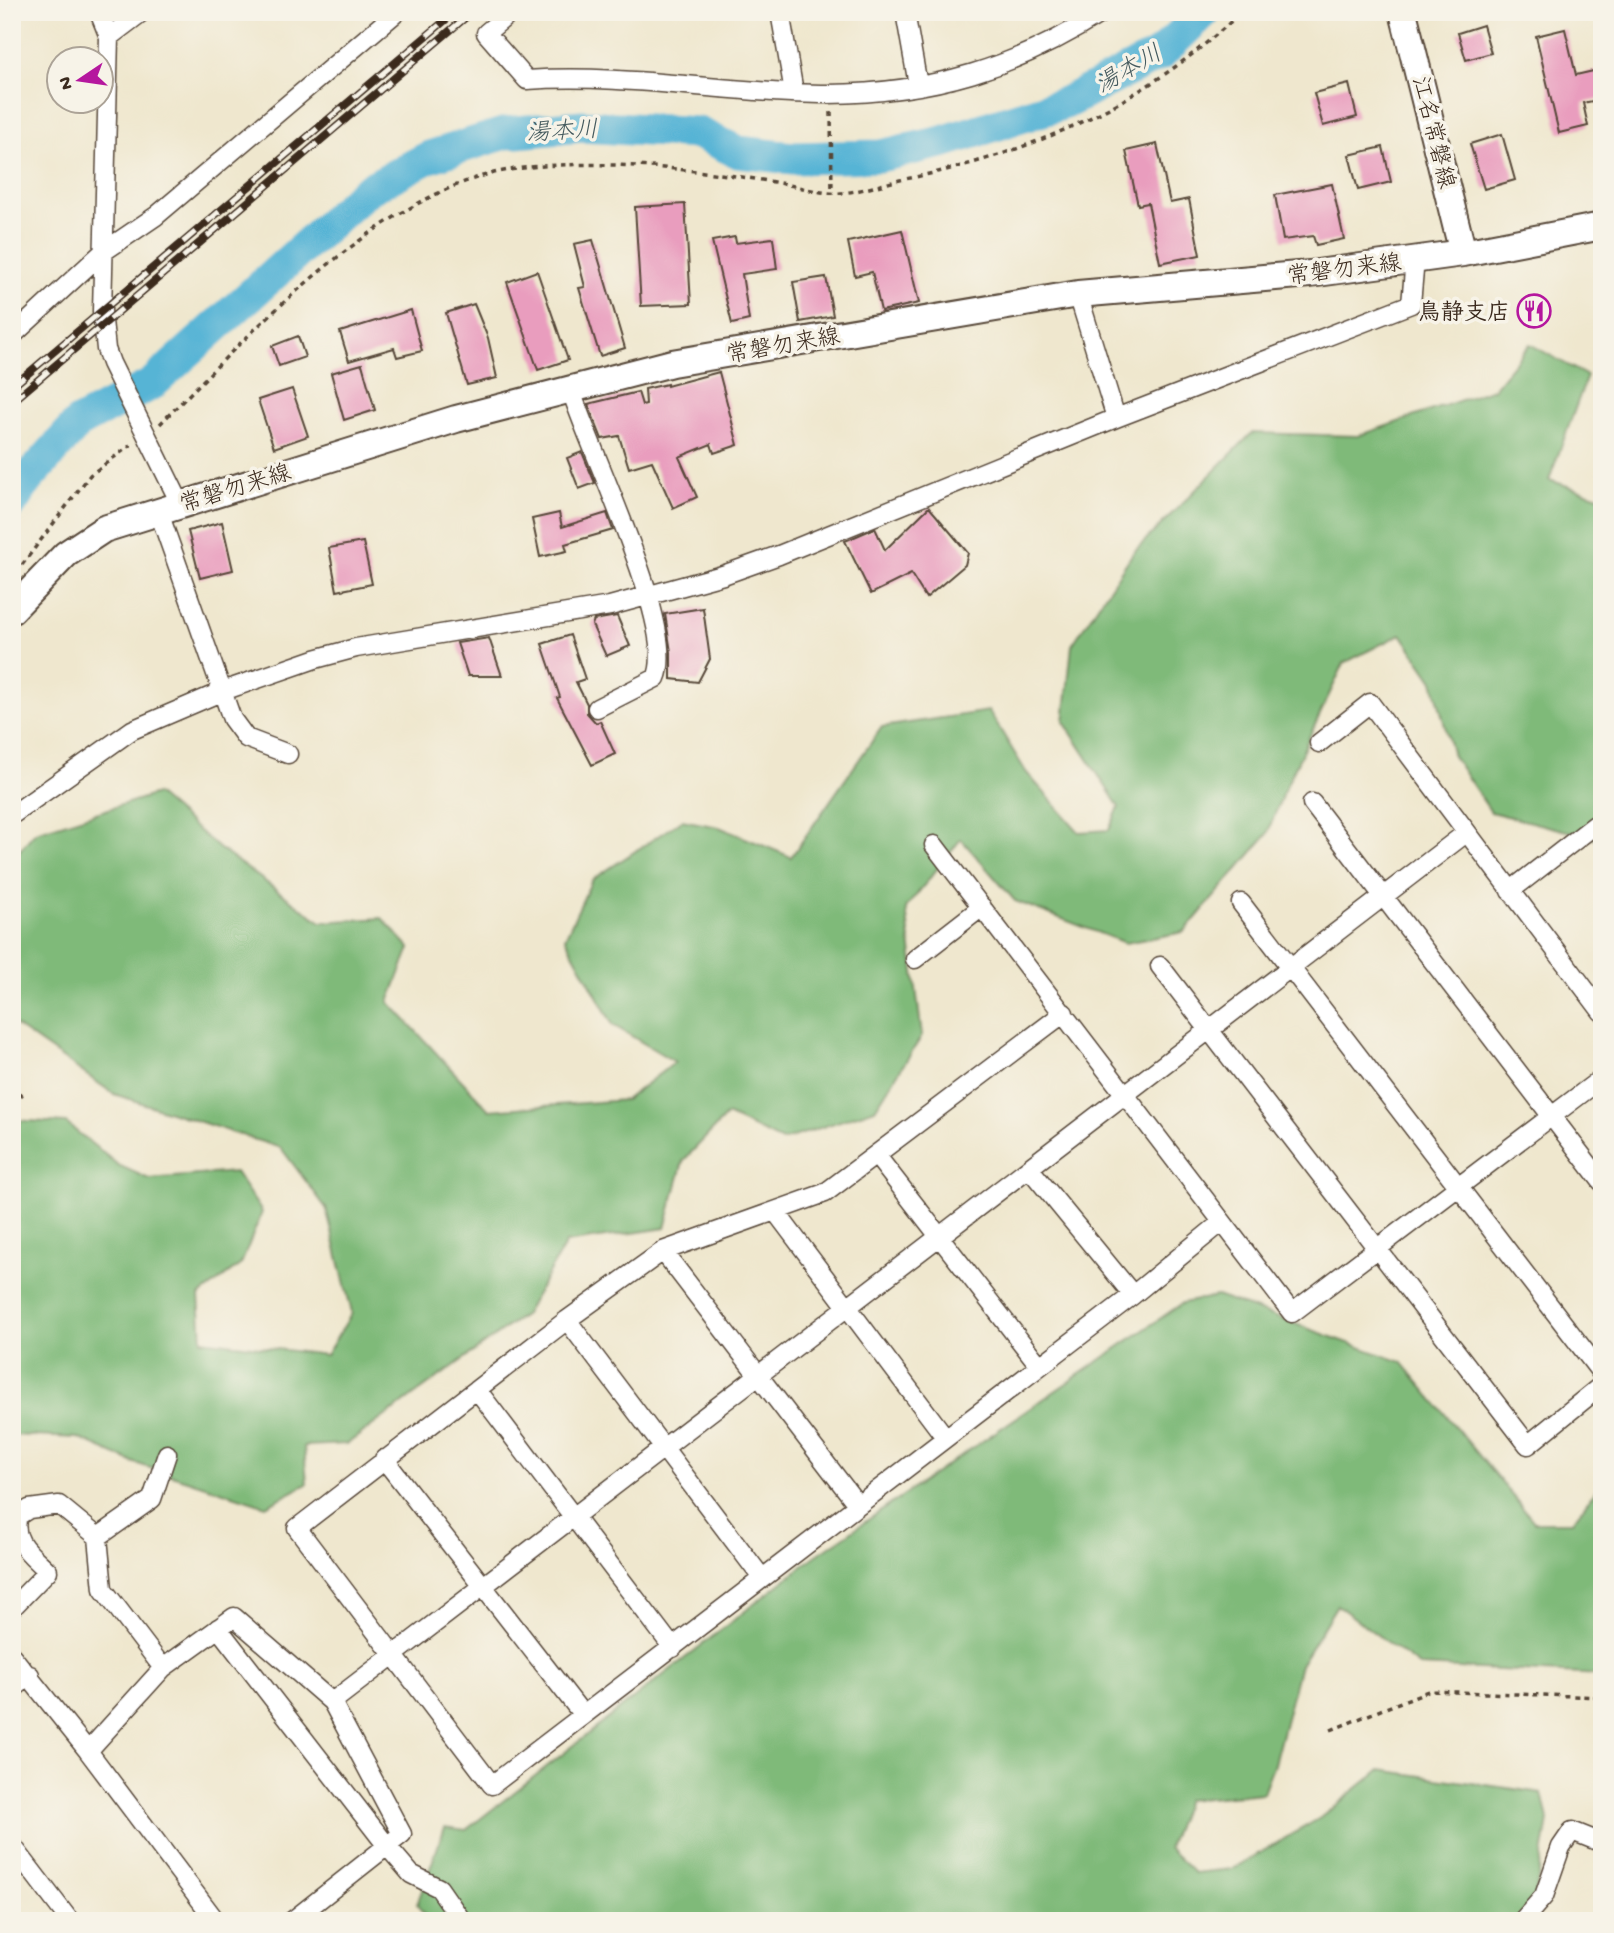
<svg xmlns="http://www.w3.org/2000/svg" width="1614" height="1933" viewBox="0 0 1614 1933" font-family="'Gochi Hand','Klee One',sans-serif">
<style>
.forest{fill:#7fba79;stroke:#5d724c;stroke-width:2}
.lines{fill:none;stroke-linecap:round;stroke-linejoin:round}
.river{stroke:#57b4d5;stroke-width:33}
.building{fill:#e99dbe}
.street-casing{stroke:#564638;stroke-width:21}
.primary-casing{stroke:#564638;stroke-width:30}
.path{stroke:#564638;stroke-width:3.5;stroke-dasharray:5 5;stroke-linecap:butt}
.street{stroke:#fff;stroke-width:18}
.primary{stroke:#fff;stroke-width:26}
.rail-casing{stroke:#3b2a1e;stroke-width:8}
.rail{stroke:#f7f3e8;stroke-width:5;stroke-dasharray:16;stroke-linecap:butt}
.labels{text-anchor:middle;stroke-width:7;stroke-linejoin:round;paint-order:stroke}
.street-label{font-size:23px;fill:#3b2a1e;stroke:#f7f3e8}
.poi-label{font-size:23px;font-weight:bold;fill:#3b2a1e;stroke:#f7f3e8;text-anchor:end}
.water-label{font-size:24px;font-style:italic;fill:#455a5e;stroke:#f7f3e8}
</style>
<rect width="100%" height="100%" fill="#f7f3e8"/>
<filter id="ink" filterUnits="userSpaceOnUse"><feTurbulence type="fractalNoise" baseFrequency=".0143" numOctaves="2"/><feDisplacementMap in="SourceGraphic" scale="14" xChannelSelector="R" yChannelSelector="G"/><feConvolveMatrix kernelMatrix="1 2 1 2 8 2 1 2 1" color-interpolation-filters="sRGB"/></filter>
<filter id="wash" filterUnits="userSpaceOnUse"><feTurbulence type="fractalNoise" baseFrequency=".00686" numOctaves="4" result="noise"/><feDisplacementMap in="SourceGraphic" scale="28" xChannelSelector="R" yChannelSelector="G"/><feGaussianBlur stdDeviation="1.57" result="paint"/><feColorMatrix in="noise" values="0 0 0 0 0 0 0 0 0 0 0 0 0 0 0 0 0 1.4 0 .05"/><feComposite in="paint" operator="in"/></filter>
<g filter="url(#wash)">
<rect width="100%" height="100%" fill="#efe7ce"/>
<path class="forest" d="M1530,344L1587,376L1549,480L1602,497V840L1491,812L1453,756L1433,681L1401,634L1344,663L1283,793L1267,835L1184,932L1125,943L1015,901L961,839L906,908L922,1036L875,1109L782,1141L727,1115L683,1161L665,1228L566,1243L525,1314L347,1444L304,1446L307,1484L266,1506L132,1462L78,1438L12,1435V1120L66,1123L118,1165L149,1179L235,1172L262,1212L241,1264L199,1296L202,1340L326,1355L352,1313L326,1208L281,1148L114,1094L12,1023V859L35,832L156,794L220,849L321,922L382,918L410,948L389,1002L489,1110L625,1100L675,1062L613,1025L565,938L592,880L682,820L719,827L791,857L882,727L989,711L1026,772L1079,832L1109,830L1119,807L1064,722L1072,645L1133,553L1252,433L1358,436L1493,389Z
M1217,1296L1402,1362L1534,1522H1572L1602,1482V1675L1419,1666L1337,1605L1300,1665L1274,1764L1263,1793L1186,1800L1168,1848L1194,1873L1232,1869L1320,1818L1380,1770L1542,1793L1548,1820L1531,1921H428L417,1904L445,1827L466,1830L814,1557L1183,1303Z"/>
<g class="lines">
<path class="river" d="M12,503L27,480L78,423L152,384L367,190L429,157L506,133L582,126L698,133L738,152L793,158L880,156L942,142L1065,103L1160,54L1204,12"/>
</g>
<g id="blocks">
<path class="building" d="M1483,25L1491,53L1466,60L1458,33Z
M1565,29L1576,75L1602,69V99L1583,103L1588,126L1559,133L1536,36Z
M1349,84L1357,117L1323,126L1314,93Z
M1502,134L1515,180L1484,189L1470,144Z
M1157,144L1170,203L1189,199L1200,255L1160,263L1148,203L1138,205L1126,151Z
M1383,147L1391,182L1358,190L1349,155Z
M1332,184L1344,239L1316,245L1313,236L1283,240L1275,195Z
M685,204L691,304L641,306L635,207Z
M902,230L919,303L881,311L872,272L855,276L848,242Z
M735,237L736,243L773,238L777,269L742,274L749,320L732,324L712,241Z
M593,240L625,348L600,356L579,288L585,287L574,244Z
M537,271L568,360L538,370L507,282Z
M826,277L833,316L800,322L793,282Z
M474,304L488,338L497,378L467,385L446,313Z
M411,310L422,351L397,357L394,348L349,361L340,332Z
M298,336L305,357L279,366L272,346Z
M362,364L375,410L344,420L331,373Z
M719,372L738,445L714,453L711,444L679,457L697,497L673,508L652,461L629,468L619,436L602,439L588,404L638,392L642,405L646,404L645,389L667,384V386Z
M292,389L308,436L274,448L258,400Z
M582,452L595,483L579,489L567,458Z
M929,507L968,553L965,565L926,598L911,574L871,594L845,541L875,528L885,550Z
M559,513L562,527L607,513L613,530L565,544L567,551L540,557L532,519Z
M222,522L233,570L200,578L188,531Z
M363,542L372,584L337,591L329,548Z
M703,608L710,659L698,682L671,679V652L665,614Z
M617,616L630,646L606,656L592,625L594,620Z
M570,635L585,679L576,682L587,704V713L596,723L600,721L615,754L592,765L557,698L560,697L542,644Z
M489,638L502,676H468L457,643Z"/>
</g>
</g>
<g filter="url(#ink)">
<use href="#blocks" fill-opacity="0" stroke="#564638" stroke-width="2"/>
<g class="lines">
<defs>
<path id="street" d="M99,12L109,37L102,311L106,349L111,363L180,503
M511,12L486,33L527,80C629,73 727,94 828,94C932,93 1016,68 1103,12
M780,12L794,92
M905,12L918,85
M109,37L142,12
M1078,294L1116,418
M12,336L103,252L156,216L397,12
M570,387C587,445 679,630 656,678L597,708
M158,510L232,719L246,738L288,754
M1319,743L1370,703L1602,1012
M1312,803L1602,1182
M12,815L132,730L223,691L315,659L356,648L610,606L723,575L779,555L1116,418L1411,304L1415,259
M934,845L1292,1313L1602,1078
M1510,891L1595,825L1602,833
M1241,903L1602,1374
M915,959L982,907
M1160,966L1528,1445L1602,1385
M1064,1013L825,1193L663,1251L567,1320L297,1528L492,1785L1133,1295L1222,1222
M876,1155L1039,1365
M1029,1168L1133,1295
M775,1211L945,1437
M663,1251L857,1504
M567,1320L762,1578
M478,1391L673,1648
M384,1459L583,1715
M12,1608L48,1571C32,1555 10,1541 18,1516L29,1509L59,1505L98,1537
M218,1628L387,1846L411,1874L439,1888L462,1921
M12,1656L88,1751
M163,1668L103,1589L98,1537L152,1499L167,1454
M12,1690L30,1675
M332,1702L1466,833
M12,1845L70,1921
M216,1921L88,1751L163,1668L234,1617L332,1702L402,1834L292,1921
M1522,1921L1544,1896L1561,1847L1572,1831L1602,1843"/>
<path id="primary" d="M1403,12L1463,253
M12,610L66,554L104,529L456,419L672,363L1078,294L1310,274L1463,253L1602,226"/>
</defs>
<use href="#street" class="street-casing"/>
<use href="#primary" class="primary-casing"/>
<path class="path" d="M831,112L832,194
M160,424C246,337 358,217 476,178C550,153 690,168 768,181C788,184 808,190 828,193C850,195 879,185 900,180C1028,156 1147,103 1241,12
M22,565L90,475L131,445
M12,1086L24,1098
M1331,1730L1428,1691L1602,1697"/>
<use href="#street" class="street"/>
<use href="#primary" class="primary"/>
<defs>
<path id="rail" d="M12,387L455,12
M12,402L472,12"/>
</defs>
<use href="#rail" class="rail-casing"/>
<use href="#rail" class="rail"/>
</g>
</g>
<defs>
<symbol id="restaurant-ring" viewBox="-11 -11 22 22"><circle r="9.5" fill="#f7f3e8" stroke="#b5179e" stroke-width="1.5"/><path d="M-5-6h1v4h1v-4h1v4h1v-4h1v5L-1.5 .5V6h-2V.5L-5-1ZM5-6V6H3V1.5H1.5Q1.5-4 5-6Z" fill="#b5179e"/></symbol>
</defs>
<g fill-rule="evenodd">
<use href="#restaurant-ring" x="1515" y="292" width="38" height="38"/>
</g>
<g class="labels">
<g class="street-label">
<text transform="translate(1435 132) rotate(76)" y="8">江名常磐線</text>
<text transform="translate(1344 268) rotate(-7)" y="8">常磐勿来線</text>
<text transform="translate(783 344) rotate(-10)" y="8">常磐勿来線</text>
<text transform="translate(235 487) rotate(-17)" y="8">常磐勿来線</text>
</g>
<g class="poi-label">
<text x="1510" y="319">鳥静支店</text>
</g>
<g class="water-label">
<text transform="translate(1128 68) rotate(-30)" y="8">湯本川</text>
<text transform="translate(562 130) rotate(-3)" y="8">湯本川</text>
</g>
</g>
<rect width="1614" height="1933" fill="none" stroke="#f7f3e8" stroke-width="42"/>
<g transform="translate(80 80) rotate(257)"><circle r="33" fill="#f7f3e8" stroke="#aca397" stroke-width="2"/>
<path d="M0-5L12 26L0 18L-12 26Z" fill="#b5179e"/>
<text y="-10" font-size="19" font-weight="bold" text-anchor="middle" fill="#3b2a1e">N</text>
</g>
</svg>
